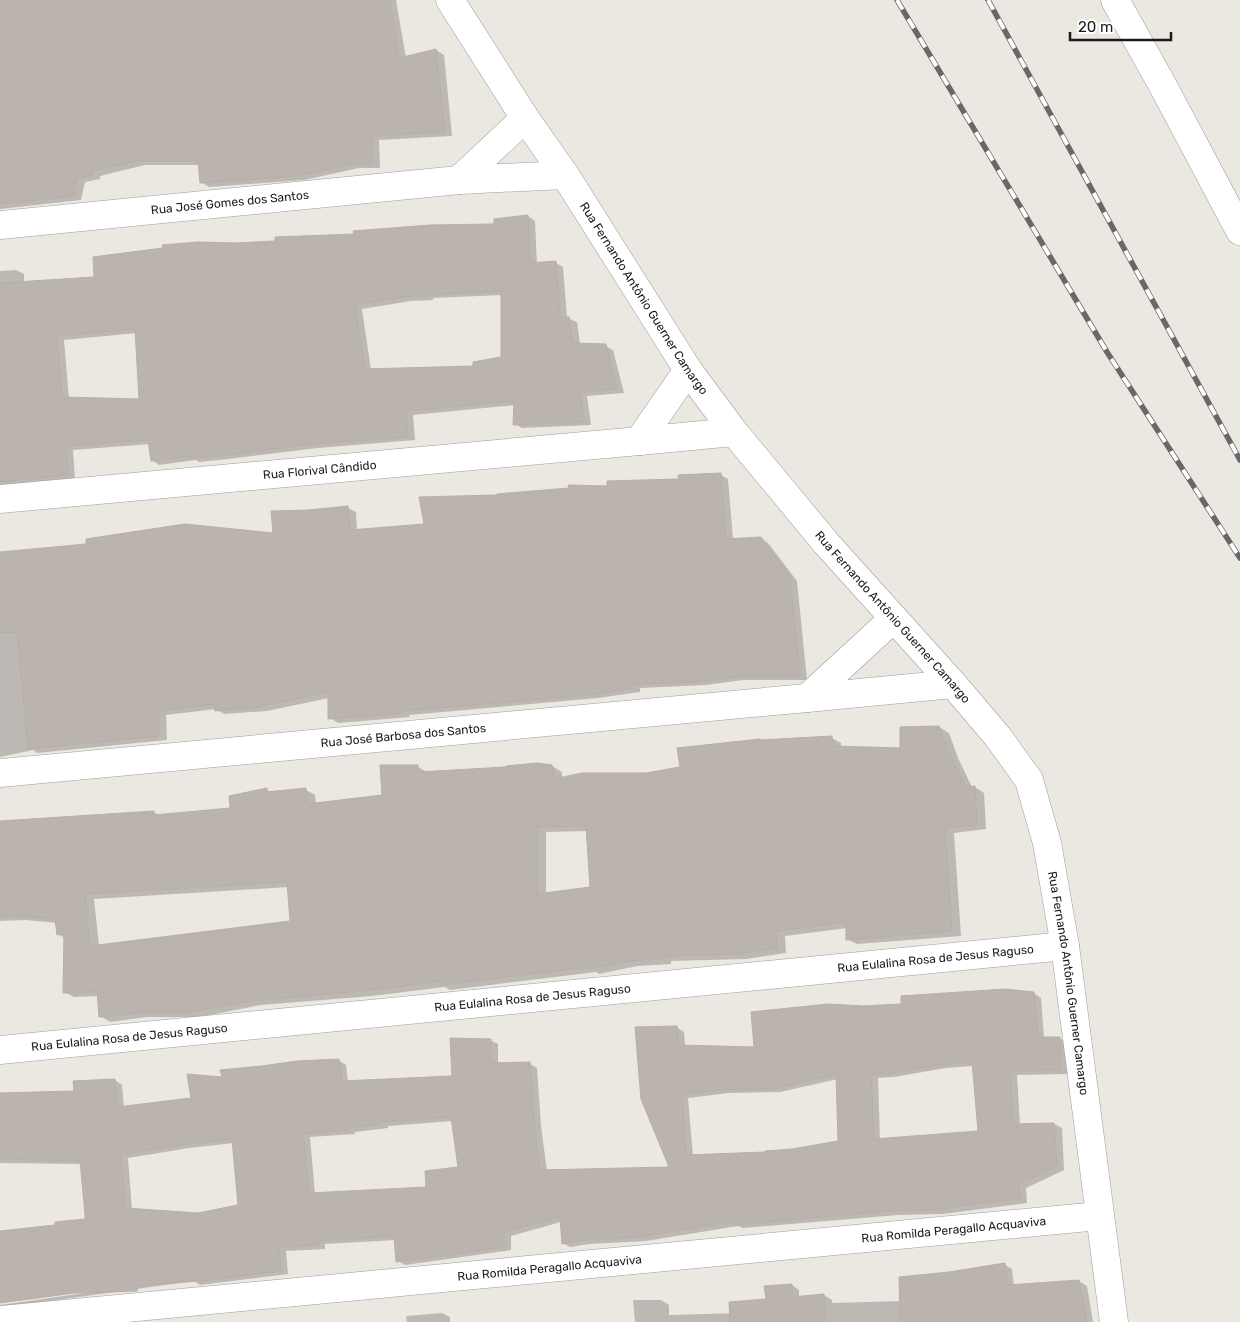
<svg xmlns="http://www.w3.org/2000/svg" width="1240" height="1322" viewBox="0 0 1240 1322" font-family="Rubik,sans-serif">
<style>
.shadow{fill:#0003;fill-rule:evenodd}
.building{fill:#bab3ae;stroke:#baaea5;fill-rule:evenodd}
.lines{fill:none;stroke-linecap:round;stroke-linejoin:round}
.minor-casing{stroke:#9e9e9e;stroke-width:29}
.minor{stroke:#fff;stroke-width:28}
.rail-casing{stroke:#686868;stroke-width:5.5}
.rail{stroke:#fff;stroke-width:4;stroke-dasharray:11;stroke-linecap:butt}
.labels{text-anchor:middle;stroke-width:4;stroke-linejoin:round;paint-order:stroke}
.street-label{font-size:12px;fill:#1a1a1a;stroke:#fff}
</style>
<rect width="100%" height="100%" fill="#ebe7e1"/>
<path class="shadow" d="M0,0H396L406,58L436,50L444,55L452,136L379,140L380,168H359L304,180L209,187L201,182L200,165H145L100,176V179L85,182L81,200L0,209Z
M528,216L535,221L537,264L556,263L563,267L567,318L577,322L580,344L605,346L613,350L624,393L587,396L591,425L522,428L515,424V405L413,415L415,440L318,448L228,459L199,462L196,460L159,465L152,460L150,444L73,450L75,479L0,485V271L16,270L24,274V283L96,278L236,245L496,225ZM502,295V358L474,367L371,370L362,309L411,301L433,300V298ZM137,333L140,400L69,399L64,340Z
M721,475L728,479L733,539L760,538L768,543L797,581L807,680H743L706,685L640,688V692L598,698L409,715L410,717L338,723L330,718L329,698L267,711L224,714L216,709L166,715L167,740L37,753L33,750L0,757V553L274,535L348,508L356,512L357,531L425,525L498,496L608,488Z
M939,727L949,733L958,758L972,787H975L984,793L986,829L954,833L961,936L857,944L847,939V928L785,936L786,953L746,959L671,961V964L637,966L599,974L596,972L450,990L445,987L372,996L261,1005L199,1017H147L110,1022L100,1016L98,996L74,997L64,992L65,938L58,934L57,923L25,920L0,921V823L154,812L160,816L231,809L230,797L267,790L273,793L306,790L315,795L316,804L383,796L418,767L427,772L552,766L562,772V778L646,774L832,738L841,743V748L901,749ZM588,831L592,888L546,894V832ZM289,887L292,922L99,946L94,899Z
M1034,993L1041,998L1044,1038H1059L1067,1042V1074L1017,1075L1020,1125L1054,1124L1062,1128L1064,1170L1026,1188L1027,1203L943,1214L898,1215L743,1228L738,1226L646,1241L589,1244L570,1247L563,1243L561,1222L511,1236V1250L405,1265L398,1261L396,1240L325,1244V1249L286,1251L288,1274L200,1285L194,1281L0,1308V1305L197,1277L0,1302V1232L57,1226L86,1220L82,1164L0,1163V1095L75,1092L115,1080L122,1085L124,1108L192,1099L223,1079L338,1060L346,1065L348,1082L453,1078L490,1040L498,1044V1064H530L537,1068L541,1126L547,1171L671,1168L676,1027L684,1032L685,1046L756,1048L863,1007ZM973,1066L980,1132L880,1140L878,1078L894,1077L946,1068ZM838,1079L840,1142L793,1151L693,1156L688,1098L729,1093L780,1092ZM453,1121L460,1168L427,1188L315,1194L310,1137L355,1134V1132L388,1128V1126ZM234,1143L239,1206L198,1214L132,1210L128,1158L189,1148Z
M1005,1265L1012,1269L1014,1286L1079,1281L1087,1286L1093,1322H635L633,1300H661L669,1305V1315L769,1312L792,1285L799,1290V1297L824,1295L832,1300V1303L901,1301L950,1273Z
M442,1313L450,1317V1322H407L406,1316Z"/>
<path class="building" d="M0,0H390L399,58L436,49L445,132L372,136V164H351L296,176L200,183L198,161H136L92,171L93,175L77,178L74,196L0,204Z
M528,215L530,263L556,261L560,317H569L573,343L606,344L617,389L580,392L584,422L513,425L514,401L406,411L408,437L310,444L220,456L191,458L190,456L151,461L148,440L66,446L68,475L0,482V283L94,277L93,257L163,248L162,245L198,242L236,243L275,241V237L354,234L353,231L430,225L494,224V219ZM501,291V357L473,362V366L365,369L355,305L403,297L426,296V295ZM135,329L139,399L62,397L57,336Z
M721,473L726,539L761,537L790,575L800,676L735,677L697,682L632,684L633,688L589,695L402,711V713L328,719V692L258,707L215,711L214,704L158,711L159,736L28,749L17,632L0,633V552L86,544V539L185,524L273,533L271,511L308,510L348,506L350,530L424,524L419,497L497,495V494L569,488L568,485L607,486V481L679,479L678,475Z
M939,726L948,751L966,787L975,786L977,825L945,828L952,931L846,940V922L776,931L777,948L736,954L662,956V959L627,961L589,969L588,967L440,985V981L362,991L251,1001L189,1012L137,1013L99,1017L97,991L63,993L64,934L57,935L55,919L14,916H0V821L154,811V815L230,808L229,796L267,788V792L306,788L307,804L382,795L380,765H418V772L506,767V766L537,763L552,765L554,779L582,773H646L680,767L677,748L760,739V740L832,736L833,746L900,748V727ZM586,826L590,887L537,894V827ZM287,882L290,921L90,946L85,894Z
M1005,989L1034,992L1038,1037H1060V1070L1010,1071L1013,1124L1054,1123L1057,1166L1019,1184L1020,1199L985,1202L935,1210L889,1211L734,1225V1221L638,1237L581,1240L562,1244L560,1217L504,1232V1247L396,1262L394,1236L318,1241V1245L279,1247L281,1271L210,1280L137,1286V1291L74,1293L0,1303V1231L55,1225V1222L85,1219V1214L80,1161L0,1159V1093L74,1091L73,1081L115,1079L117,1107L191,1098L187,1074L222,1077L220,1070L262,1066L297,1061L339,1059L342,1081L452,1076L450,1038L491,1039V1063L530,1062L534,1121L540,1170L669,1167L641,1099L635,1027L677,1026L678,1045L754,1047L751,1012L828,1004L863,1006L901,1004V996ZM972,1062L978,1131L874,1139L871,1074H886L938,1065ZM836,1074L838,1141L792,1149L765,1151V1152L686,1155L682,1094L720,1090L773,1089ZM451,1117L458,1167L425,1171L426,1187L309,1193L303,1134L348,1130V1128L381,1124V1122ZM232,1139L238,1205L198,1213L125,1208L121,1154L181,1145Z
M1005,1263L1008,1285L1079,1280L1087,1322H900L899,1277L949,1272Z
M792,1284V1297L824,1294L826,1322H730L729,1302L766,1299L764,1286Z"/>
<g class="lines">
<defs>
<g id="minor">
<path id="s1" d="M450,0L525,118L565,175L688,370L734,432L826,543L953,684L998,737L1029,780L1047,843L1065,946L1114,1322"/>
<path d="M1115,0L1163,86L1240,231"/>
<path d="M525,118L459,180L565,175"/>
<path id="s2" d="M0,225L459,180"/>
<path d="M688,370L639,441L734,432"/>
<path id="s3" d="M0,499L639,441"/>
<path d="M893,619L807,698L953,684"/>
<path id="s4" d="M0,773L807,698"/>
<path id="s5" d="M0,1050L1065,946"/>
<path id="s6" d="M0,1320L1099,1216"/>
</g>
</defs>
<use href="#minor" class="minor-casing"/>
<use href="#minor" class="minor"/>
<defs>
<path id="rail" d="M897,0L1107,352L1240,558
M988,0L1240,460"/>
</defs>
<use href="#rail" class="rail-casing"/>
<use href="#rail" class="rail"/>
</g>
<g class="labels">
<g class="street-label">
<text dy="4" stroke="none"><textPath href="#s2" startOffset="231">Rua José Gomes dos Santos</textPath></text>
<text dy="4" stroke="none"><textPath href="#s1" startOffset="356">Rua Fernando Antônio Guerner Camargo</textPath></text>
<text dy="4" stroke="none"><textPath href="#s3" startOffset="321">Rua Florival Cândido</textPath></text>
<text dy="4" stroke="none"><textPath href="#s1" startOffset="761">Rua Fernando Antônio Guerner Camargo</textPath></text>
<text dy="4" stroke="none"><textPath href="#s4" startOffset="405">Rua José Barbosa dos Santos</textPath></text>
<text dy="4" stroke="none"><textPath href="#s5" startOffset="940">Rua Eulalina Rosa de Jesus Raguso</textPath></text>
<text dy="4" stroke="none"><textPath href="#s1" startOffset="1181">Rua Fernando Antônio Guerner Camargo</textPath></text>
<text dy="4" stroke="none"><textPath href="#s5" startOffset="535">Rua Eulalina Rosa de Jesus Raguso</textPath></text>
<text dy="4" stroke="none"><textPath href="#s5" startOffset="130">Rua Eulalina Rosa de Jesus Raguso</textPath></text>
<text dy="4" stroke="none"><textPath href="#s6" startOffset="958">Rua Romilda Peragallo Acquaviva</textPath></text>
<text dy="4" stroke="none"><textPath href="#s6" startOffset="552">Rua Romilda Peragallo Acquaviva</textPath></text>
</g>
</g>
<path d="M1070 32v8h101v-8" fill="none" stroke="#1a1a1a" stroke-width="2.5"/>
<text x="1078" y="32" font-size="15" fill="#1a1a1a" stroke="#ffffff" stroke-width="4" paint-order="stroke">20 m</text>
</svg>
